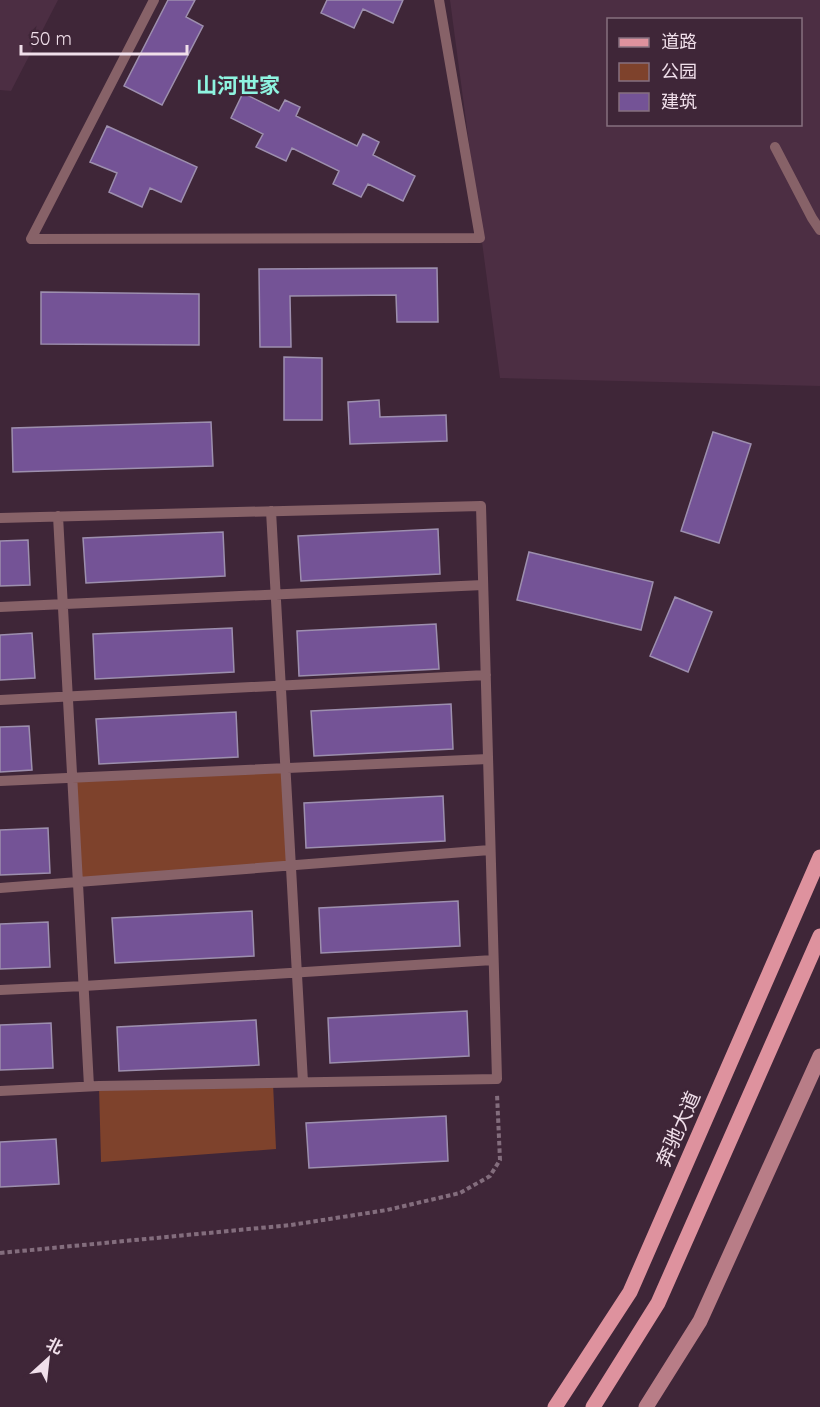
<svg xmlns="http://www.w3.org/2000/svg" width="820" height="1407" viewBox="0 0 820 1407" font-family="Quicksand,'Noto Sans SC',sans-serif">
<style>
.built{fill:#4c2e43;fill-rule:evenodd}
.green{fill:#7e422c}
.building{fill:#745396;stroke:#9d8fae;stroke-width:1.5}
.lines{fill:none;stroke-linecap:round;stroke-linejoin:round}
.path{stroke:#836d7d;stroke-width:4;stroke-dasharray:4.5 3;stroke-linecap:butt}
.lane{stroke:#876268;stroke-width:10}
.secondary{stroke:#b87d87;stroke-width:15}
.primary{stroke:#de929e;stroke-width:15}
.labels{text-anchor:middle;stroke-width:4.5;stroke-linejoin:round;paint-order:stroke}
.street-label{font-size:20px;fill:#f0dfea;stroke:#3f2638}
.neighbourhood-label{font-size:21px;font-weight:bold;fill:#8ef4e0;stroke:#3f2638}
</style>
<rect width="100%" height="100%" fill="#3f2638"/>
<path class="built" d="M0,0H58L11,91L0,90Z
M450,0H820V386L500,378ZM608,20H800V124H608Z"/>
<path class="green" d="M285,768L290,866L78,882L72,777Z
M273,1083L276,1149L101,1162L99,1086Z"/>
<path class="building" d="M168,0H195L186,17L203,26L162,105L124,86Z
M327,0H403L393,23L363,9L354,28L321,13Z
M243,93L279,111L285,100L300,107L296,116L357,146L363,134L379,142L373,155L415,176L403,201L368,184L361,197L333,184L339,171L292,148L286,161L256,147L263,134L231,118Z
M107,126L197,167L181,202L150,188L142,207L109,192L117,173L90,162Z
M437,268L438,322H397L396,295L290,296L291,347H260L259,269Z
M41,292L199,294V345L41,344Z
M284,357L322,358V420H284Z
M379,400L380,417L446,415L447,441L350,444L348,402Z
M211,422L213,466L13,472L12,428Z
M713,432L751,444L719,543L681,531Z
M438,529L440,574L301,581L298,536Z
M223,532L225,576L86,583L83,538Z
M28,540L30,585L0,586V541Z
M529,552L653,582L641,630L517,600Z
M675,597L712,612L688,672L650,656Z
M436,624L439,669L299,676L297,631Z
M232,628L234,672L95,679L93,634Z
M32,633L35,678L0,680V635Z
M451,704L453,749L314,756L311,711Z
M236,712L238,757L99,764L96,719Z
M29,726L32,770L0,772V727Z
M443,796L445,841L306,848L304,803Z
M48,828L50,873L0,875V830Z
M458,901L460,946L321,953L319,908Z
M252,911L254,956L115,963L112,918Z
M48,922L50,967L0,969V924Z
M467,1011L469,1056L330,1063L328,1018Z
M256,1020L259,1065L119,1071L117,1027Z
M51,1023L53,1068L0,1070V1025Z
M446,1116L448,1161L309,1168L306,1123Z
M56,1139L59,1184L0,1187V1142Z"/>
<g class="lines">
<path class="path" d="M0,1253L291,1225L387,1210L460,1193L490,1176L500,1160L497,1094"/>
<path class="lane" d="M154,0L31,239L480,238L439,0
M775,147L812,218L820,230
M271,511L303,1082
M58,516L89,1086
M0,518L481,506L497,1079L99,1086L0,1091
M0,607L483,585
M0,700L486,675
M0,781L488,759
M0,888L490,850
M0,990L84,986L493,960"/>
<path class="secondary" d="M646,1407L700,1321L820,1056"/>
<path class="primary" d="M555,1407L630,1292L820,857
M593,1407L658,1303L820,936"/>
</g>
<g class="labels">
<g class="street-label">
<text transform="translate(678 1129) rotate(-66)" y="7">奔驰大道</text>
</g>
<g class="neighbourhood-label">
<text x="238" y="93">山河世家</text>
</g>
</g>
<rect x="607" y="18" width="195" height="108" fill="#3f2638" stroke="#86707f" stroke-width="1.5"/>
<rect x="619" y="38" width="30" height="9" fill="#de929e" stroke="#86707f" stroke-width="1.5"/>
<text x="661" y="48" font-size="18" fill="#f0dfea">道路</text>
<rect x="619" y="63" width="30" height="18" fill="#7e422c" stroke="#86707f" stroke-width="1.5"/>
<text x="661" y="78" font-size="18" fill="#f0dfea">公园</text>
<rect x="619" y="93" width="30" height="18" fill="#745396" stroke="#86707f" stroke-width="1.5"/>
<text x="661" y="108" font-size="18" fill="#f0dfea">建筑</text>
<g transform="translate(48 1359) rotate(27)" stroke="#3f2638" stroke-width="4.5" paint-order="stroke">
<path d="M0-4.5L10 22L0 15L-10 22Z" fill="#f0dfea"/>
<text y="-9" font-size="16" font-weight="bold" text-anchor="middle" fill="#f0dfea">北</text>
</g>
<path d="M21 45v9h166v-9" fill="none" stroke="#f0dfea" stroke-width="3"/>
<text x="30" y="45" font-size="18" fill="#f0dfea" stroke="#3f2638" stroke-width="4.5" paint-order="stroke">50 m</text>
</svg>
